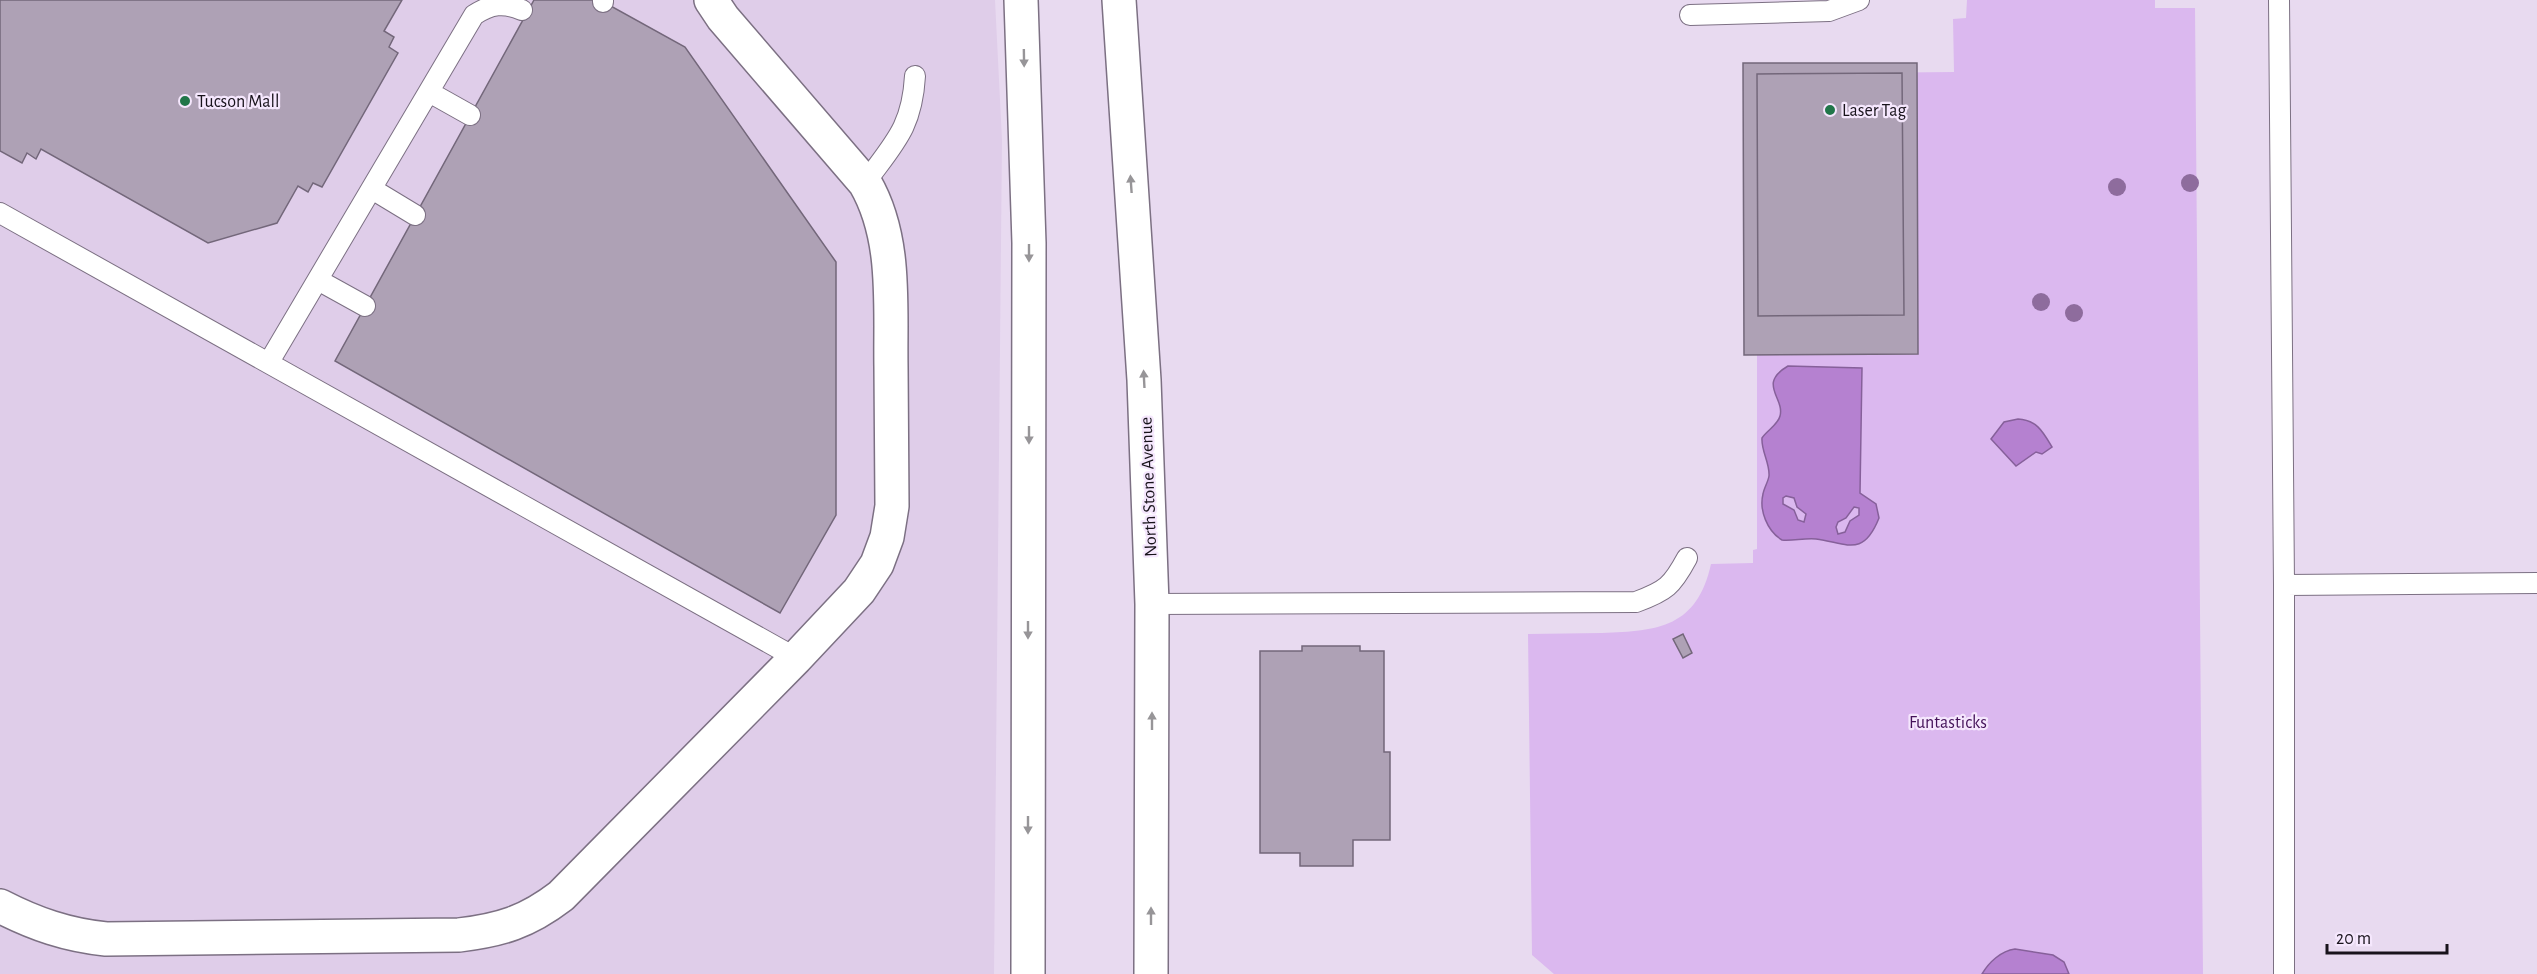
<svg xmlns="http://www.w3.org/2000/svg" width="2537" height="974" viewBox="0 0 2537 974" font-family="'Alegreya Sans',sans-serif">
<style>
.built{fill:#dfcde9}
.green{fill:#dbb8ef}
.water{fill:#b581d0;stroke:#86609a;stroke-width:1.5;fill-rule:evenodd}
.building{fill:#aea1b5;stroke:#73677a;stroke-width:1.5;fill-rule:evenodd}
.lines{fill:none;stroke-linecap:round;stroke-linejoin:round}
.service-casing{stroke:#7c7083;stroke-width:22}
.minor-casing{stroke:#7c7083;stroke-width:36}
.secondary-casing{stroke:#7c7083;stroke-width:36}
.service{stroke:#fff;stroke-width:20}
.minor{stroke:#fff;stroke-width:33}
.secondary{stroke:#fff;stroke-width:33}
.tree{fill:#8e6c9d}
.oneway{fill:#979598}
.poi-dot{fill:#217649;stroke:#f5e7fd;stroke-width:2}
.labels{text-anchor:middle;stroke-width:4.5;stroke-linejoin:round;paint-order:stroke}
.poi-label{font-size:18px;fill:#18131b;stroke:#f5e7fd;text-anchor:start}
.street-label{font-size:18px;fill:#18131b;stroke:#f5e7fd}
.park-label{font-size:18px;fill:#441259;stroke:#f5e7fd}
</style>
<rect width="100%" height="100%" fill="#e8daf0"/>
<path class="built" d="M0,0H995L1002,140L994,974H0Z"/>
<path class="green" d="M1967,0H2155V8H2195L2203,974H1554L1532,955L1528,634C1553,634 1578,633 1602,633C1659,631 1697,627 1711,564L1753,563V550L1757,549V74L1954,72L1953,19L1966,18Z"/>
<path class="water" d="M1788,366L1862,368L1860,493L1876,504L1879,518C1863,558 1847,543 1816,539C1804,538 1793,541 1782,540C1767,531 1759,510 1763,494C1764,488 1768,482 1769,476C1770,463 1761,451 1762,438C1767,430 1778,425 1780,416C1785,398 1757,384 1788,366ZM1786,496L1794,498L1797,507L1806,514L1804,522L1798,520L1794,510L1783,504V498ZM1854,507L1859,508V515L1850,521L1845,532L1838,534L1836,527L1838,522L1846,518Z
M2018,419C2037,420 2043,432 2052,447L2042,454L2036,452L2016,466L1991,439L2004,422Z
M2015,949L2053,955L2064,962L2069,974H1982C1989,962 2001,951 2015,949Z"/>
<path class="building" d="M0,0H402L384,31L394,37L389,47L398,53L322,187L313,183L308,192L298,186L277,223L208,243L41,149L36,159L27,153L22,163L0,151Z
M534,0H600L685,47L836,262V515L780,613L335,361Z
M1743,63H1917L1918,354L1744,355ZM1902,73L1904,315L1758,316L1757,74Z
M1902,73L1904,315L1758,316L1757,74Z
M1683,634L1692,653L1683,658L1673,639Z
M1302,646H1360V651H1384V752H1390V840H1353V866H1300V853H1260V651H1302Z"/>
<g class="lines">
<defs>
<path id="service" d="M603,0V2
M2279,0L2284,585V974
M1690,15L1829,11L1859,0
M429,92L470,115
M865,183C894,143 912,128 915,76
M372,189L415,215
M0,213L796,658
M318,280L365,306
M269,362L474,15C491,4 503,2 522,10
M2284,585L2537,583
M1152,604L1636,602C1666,591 1672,586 1687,558"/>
<path id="minor" d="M0,906C35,924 67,935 106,939L459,935C501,930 527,922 561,896L796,658L859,591L877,564L887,537L892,506C892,459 891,413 891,367C890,305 897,238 865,183L723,18L711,0"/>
<path id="secondary" d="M1021,0L1029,243L1028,974
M1119,0L1144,380L1152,604L1151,974"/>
</defs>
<use href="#service" class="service-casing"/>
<use href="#minor" class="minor-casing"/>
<use href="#secondary" class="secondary-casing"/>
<use href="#service" class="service"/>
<use href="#minor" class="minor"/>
<use href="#secondary" class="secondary"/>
</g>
<g class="tree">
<circle cx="2190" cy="183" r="9"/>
<circle cx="2117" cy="187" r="9"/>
<circle cx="2041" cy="302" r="9"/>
<circle cx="2074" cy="313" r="9"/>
</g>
<defs><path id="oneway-solid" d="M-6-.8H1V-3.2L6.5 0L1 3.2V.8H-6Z" transform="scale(1.5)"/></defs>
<g class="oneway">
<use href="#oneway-solid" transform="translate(1024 58) rotate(89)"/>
<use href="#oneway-solid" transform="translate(1131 184) rotate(-94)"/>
<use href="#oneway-solid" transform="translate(1029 253) rotate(90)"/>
<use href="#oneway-solid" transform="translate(1144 379) rotate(-93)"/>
<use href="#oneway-solid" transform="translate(1029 435) rotate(90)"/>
<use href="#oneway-solid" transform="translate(1028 630) rotate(90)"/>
<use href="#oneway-solid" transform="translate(1152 721) rotate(-90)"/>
<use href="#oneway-solid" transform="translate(1028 825) rotate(90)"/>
<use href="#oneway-solid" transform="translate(1151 916) rotate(-90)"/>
</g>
<g class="poi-dot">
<circle cx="185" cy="101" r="6"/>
<circle cx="1830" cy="110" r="6"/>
</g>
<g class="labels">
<g class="poi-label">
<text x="197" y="107">Tucson Mall</text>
<text x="1842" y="116">Laser Tag</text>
</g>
<g class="street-label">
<text transform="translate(1148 487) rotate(-92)" y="6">North Stone Avenue</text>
</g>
<g class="park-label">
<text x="1948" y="728">Funtasticks</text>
</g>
</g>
<path d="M2327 944v9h120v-9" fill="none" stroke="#18131b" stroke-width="3"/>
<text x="2336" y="944" font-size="18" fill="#18131b" stroke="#f5e7fd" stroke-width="4.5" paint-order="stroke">20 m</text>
</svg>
